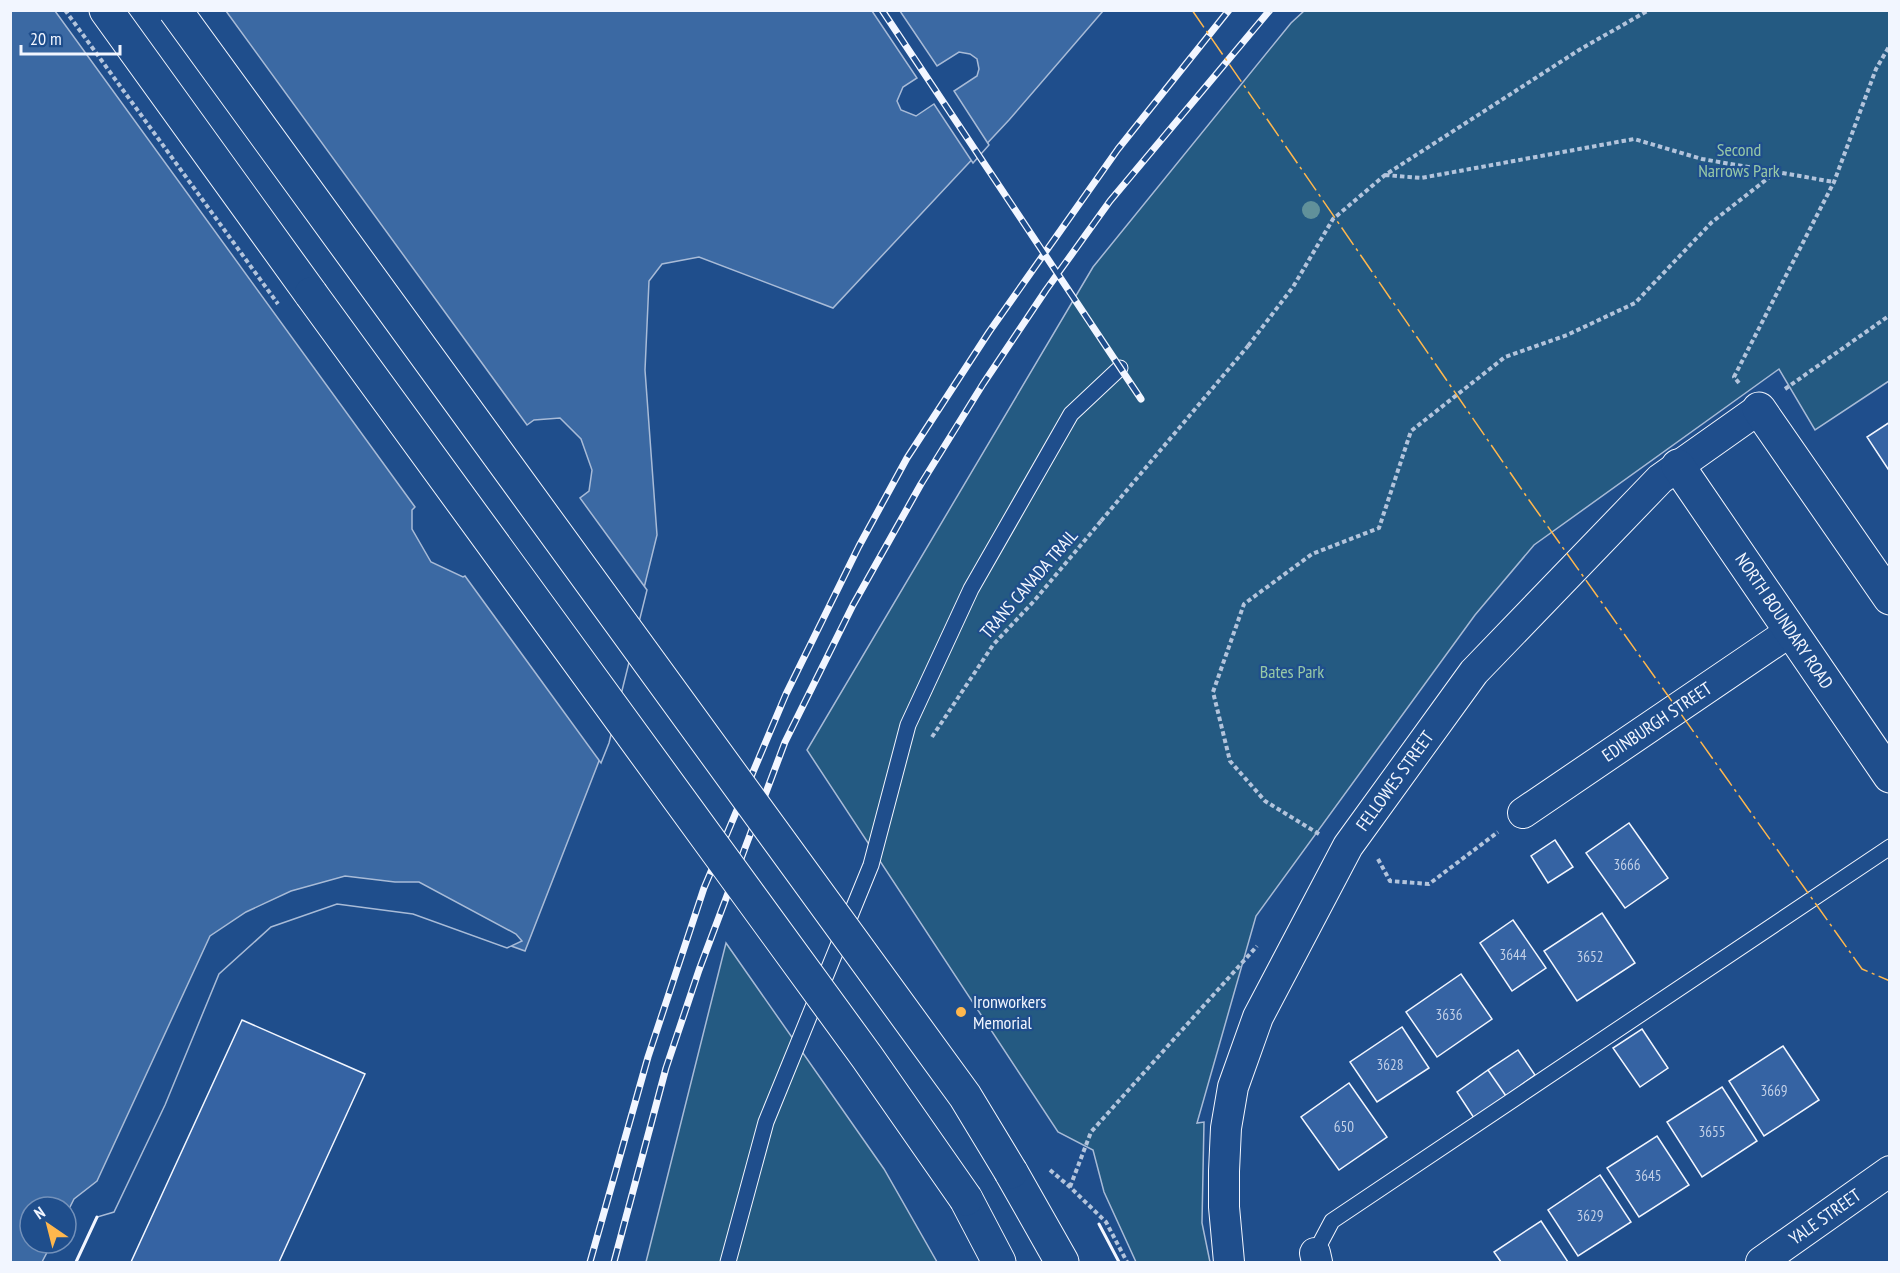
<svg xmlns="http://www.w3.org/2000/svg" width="1900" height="1273" viewBox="0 0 1900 1273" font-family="'PT Sans Narrow',sans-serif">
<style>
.green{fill:#245a82;stroke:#a8bbd7;stroke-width:1.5}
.water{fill:#3b69a3;stroke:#a8bbd7;stroke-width:1.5;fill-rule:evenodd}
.pier{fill:#1f4e8c;stroke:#a8bbd7;stroke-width:1.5}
.building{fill:#3563a3;stroke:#f2f6ff;stroke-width:1.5}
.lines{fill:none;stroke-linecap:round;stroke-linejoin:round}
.lane-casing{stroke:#f2f6ff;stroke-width:17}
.street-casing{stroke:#f2f6ff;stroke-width:32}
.secondary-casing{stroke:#f2f6ff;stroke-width:35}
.highway-casing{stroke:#f2f6ff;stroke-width:35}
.path{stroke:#b3c4dc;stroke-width:4;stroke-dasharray:4.5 3;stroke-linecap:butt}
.lane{stroke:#1f4e8c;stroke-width:15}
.street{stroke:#1f4e8c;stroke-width:30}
.secondary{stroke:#1f4e8c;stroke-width:33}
.highway{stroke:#1f4e8c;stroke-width:33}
.rail-casing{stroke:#f2f6ff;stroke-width:7}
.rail{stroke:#1f4e8c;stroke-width:4.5;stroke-dasharray:14;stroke-linecap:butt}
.highway-bridge-casing{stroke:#f2f6ff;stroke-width:35;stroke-linecap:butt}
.path-bridge{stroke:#b3c4dc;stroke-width:4;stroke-dasharray:4.5 3;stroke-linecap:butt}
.highway-bridge{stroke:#1f4e8c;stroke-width:33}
.wall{stroke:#f2f6ff;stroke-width:3}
.power{stroke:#ffb74d;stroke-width:1.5;stroke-dasharray:21 4.5 3 4.5;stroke-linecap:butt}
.tree{fill:#61919a}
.poi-dot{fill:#ffb74d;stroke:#1f4e8c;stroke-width:2}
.labels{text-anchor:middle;stroke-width:4.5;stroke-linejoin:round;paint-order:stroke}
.number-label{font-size:15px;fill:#c3d1e8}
.park-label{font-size:18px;fill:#97c8a6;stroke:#1f4e8c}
.street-label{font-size:18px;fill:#f2f6ff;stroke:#1f4e8c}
.poi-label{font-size:18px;fill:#f2f6ff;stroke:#1f4e8c;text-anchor:start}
</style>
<rect width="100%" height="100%" fill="#1f4e8c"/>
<path class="green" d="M1304,11H1889V381L1815,430L1779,369L1534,545L1475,615L1256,916L1197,1123L1204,1122L1202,1223L1210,1262H1136L1104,1192L1093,1150L1058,1132L807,750L1093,267L1291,23Z
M726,943L884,1169L937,1262H646Z"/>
<path class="water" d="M10,11H1103L1009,120L833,308L699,257L662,264L649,281L645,370L657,535L606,743L525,951L414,911L337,901L270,924L216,972L111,1210L97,1217L76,1262H11ZM30,1207H66V1243H30Z"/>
<path class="pier" d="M55,11H226L527,425L534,420L560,418L581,439L592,470L589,491L580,498L647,590L609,743L601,763L465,576L463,577L431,562L412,529V510L415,507Z
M872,11H900L937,66L959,52L970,54L977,59L979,69L977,76L954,91L989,145L973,163L934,104L916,116L901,110L897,101L903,87L917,78Z
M345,876L395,882H419L516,934L522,941L507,948L413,914L337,904L271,927L219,974L165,1105L114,1212L97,1217L76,1262H42L52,1243H66V1215L74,1199L97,1181L210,936L246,912L291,891Z"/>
<path class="building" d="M1890,422V472L1867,437Z
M1629,823L1668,878L1625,908L1586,853Z
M1555,840L1573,867L1548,883L1531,856Z
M1602,913L1635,963L1577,1001L1544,951Z
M1513,920L1546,968L1512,991L1480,943Z
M1461,974L1492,1019L1437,1057L1406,1012Z
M242,1020L365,1074L279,1262H131Z
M1402,1027L1429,1068L1377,1102L1350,1062Z
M1642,1029L1668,1068L1640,1087L1613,1048Z
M1783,1046L1819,1100L1764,1136L1729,1081Z
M1518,1050L1535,1075L1506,1096L1488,1070Z
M1488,1070L1506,1096L1474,1118L1457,1092Z
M1349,1083L1387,1137L1339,1170L1301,1117Z
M1722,1087L1757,1141L1702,1177L1667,1122Z
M1657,1136L1689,1185L1639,1217L1607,1168Z
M1600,1175L1631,1222L1578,1256L1548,1210Z
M1541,1221L1568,1262H1501L1494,1252Z"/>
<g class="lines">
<defs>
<path id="lane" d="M1315,1253L1332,1221L1890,847
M728,1262L766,1122L871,865L908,725L971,589L1071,414L1120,368"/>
<path id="street" d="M1523,813L1791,631
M1315,1253L1317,1262
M1229,1262L1224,1207V1171L1226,1128L1233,1087L1258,1017L1348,846L1474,672L1660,479L1759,409
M1761,1262L1890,1171"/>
<path id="secondary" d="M1759,409L1890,598
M1678,466L1890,776"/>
<path id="highway" d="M106,10L311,294
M1011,1172L1062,1262
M966,1199L999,1262"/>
</defs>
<use href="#lane" class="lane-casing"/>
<use href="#street" class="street-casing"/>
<use href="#secondary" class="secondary-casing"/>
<use href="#highway" class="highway-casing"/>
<path class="path" d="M1385,175L1421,178L1634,139L1702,159L1834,182
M1248,346L1293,287L1333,219L1385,175L1579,50L1649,10
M1739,383L1734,377L1834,182L1876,69L1890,45
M1785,389L1890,315
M932,737L993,645L1034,601L1101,521
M1319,834L1265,801L1230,761L1213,692L1244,604L1312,554L1379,528L1411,431L1505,357L1567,335L1635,303L1712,222L1776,172
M1378,859L1390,881L1429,884L1498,832
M1050,1170L1070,1187L1106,1222L1127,1262
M1070,1187L1091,1132L1257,946"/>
<use href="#lane" class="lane"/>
<use href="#street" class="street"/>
<use href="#secondary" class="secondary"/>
<use href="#highway" class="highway"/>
<defs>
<path id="rail" d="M882,10L1141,399
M590,1262L648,1057L704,888L786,694L859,546L907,458L989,332L1118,149L1229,10
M614,1262L666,1068L699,970L785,742L853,605L921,484L983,384L1046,290L1110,201L1270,10"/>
</defs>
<use href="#rail" class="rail-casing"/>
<use href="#rail" class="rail"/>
<defs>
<path id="highway-bridge" d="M175,10L965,1096L1011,1172
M311,294L867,1057L966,1199"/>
</defs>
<use href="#highway-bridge" class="highway-bridge-casing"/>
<path class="path-bridge" d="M65,10L278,304
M1101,521L1248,346"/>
<use href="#highway-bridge" class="highway-bridge"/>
<path class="wall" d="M1099,1224L1119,1262
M76,1262L97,1217"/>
<path class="power" d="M1192,10L1529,500L1862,969L1890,981"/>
</g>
<circle class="tree" cx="1311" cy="210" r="9"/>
<circle class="poi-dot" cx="961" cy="1012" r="6"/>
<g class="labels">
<g class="number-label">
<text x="1627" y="870">3666</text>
<text x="1513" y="960">3644</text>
<text x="1590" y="962">3652</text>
<text x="1449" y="1020">3636</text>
<text x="1390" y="1070">3628</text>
<text x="1774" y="1096">3669</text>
<text x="1344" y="1132">650</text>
<text x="1712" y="1137">3655</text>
<text x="1648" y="1181">3645</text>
<text x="1590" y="1221">3629</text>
</g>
<g class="park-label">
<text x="1739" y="156">Second<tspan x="1739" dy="21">Narrows Park</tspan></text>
<text x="1292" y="678">Bates Park</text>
</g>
<g class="street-label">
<text transform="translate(1029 584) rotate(-49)" y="6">TRANS CANADA TRAIL</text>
<text transform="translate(1784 621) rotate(56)" y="6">NORTH BOUNDARY ROAD</text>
<text transform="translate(1657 722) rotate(-34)" y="6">EDINBURGH STREET</text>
<text transform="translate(1395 781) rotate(-54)" y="6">FELLOWES STREET</text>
<text transform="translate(1825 1217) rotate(-35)" y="6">YALE STREET</text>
</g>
<g class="poi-label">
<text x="973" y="1008">Ironworkers<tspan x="973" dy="21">Memorial</tspan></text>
</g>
</g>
<rect width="1900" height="1273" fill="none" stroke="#f2f6ff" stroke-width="24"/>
<g transform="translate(48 1225) rotate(325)"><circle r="28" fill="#1f4e8c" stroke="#7391ba" stroke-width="1.5"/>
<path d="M0-4.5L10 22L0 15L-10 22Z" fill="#ffb74d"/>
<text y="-9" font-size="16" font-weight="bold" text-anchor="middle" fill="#f2f6ff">N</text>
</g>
<path d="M21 45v9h99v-9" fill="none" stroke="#f2f6ff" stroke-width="3"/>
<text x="30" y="45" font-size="18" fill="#f2f6ff" stroke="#1f4e8c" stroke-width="4.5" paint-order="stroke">20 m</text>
</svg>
